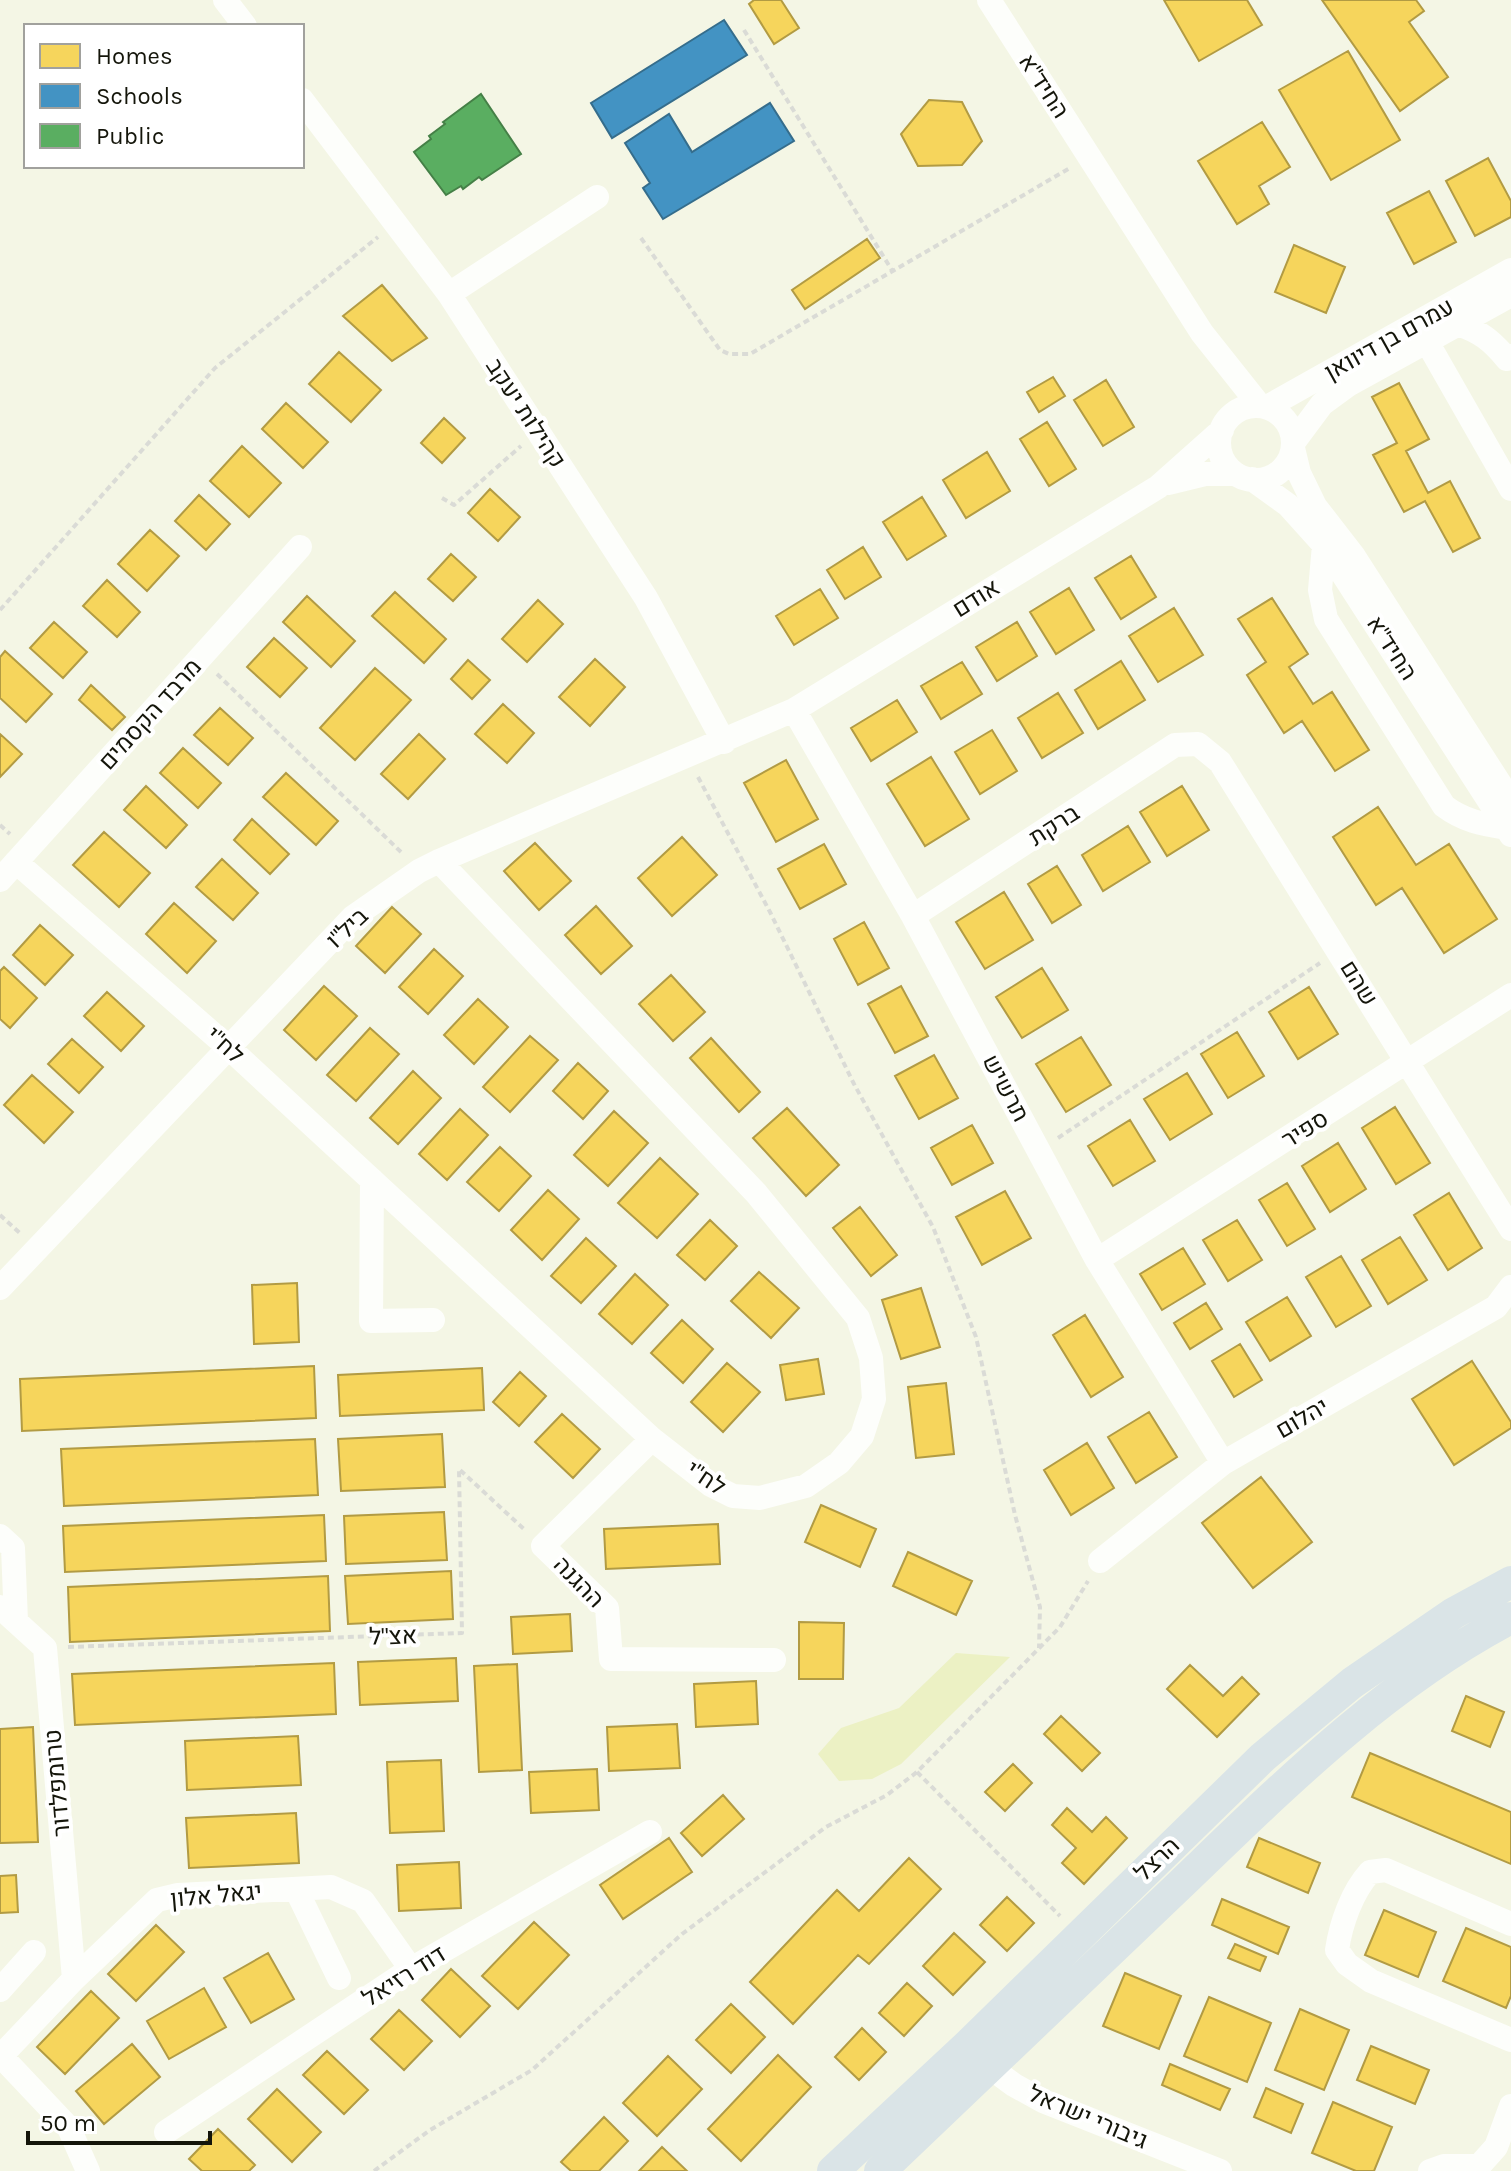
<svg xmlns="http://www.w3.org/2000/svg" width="1511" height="2171" viewBox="0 0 1511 2171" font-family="Karla,Heebo,sans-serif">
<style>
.green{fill:#ecf1c4}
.homes{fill:#f6d55c;stroke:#b29b43;stroke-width:2}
.schools{fill:#4393c3;stroke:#356d8c;stroke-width:2}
.public{fill:#5aae61;stroke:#458047;stroke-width:2}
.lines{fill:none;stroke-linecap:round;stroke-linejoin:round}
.path{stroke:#dadbd6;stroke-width:4;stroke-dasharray:6 4;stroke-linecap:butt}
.minor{stroke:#fdfefb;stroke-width:24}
.major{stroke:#dae4e7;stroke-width:32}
.labels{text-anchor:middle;stroke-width:8;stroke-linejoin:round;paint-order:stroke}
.street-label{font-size:24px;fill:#14150a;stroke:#fff}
</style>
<rect width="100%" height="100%" fill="#f4f6e5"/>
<path class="green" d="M956,1653L1010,1657L901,1764L872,1779L839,1781L818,1754L841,1728L899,1708Z"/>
<path class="homes" d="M754,0H781L799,28L774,44L749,4Z
M1164,0H1247L1262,25L1199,61Z
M1322,0H1416L1424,11L1409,22L1448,77L1400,111Z
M1348,51L1400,140L1331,180L1279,90Z
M929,100L962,102L982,141L962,165L918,166L901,134Z
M1262,122L1290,167L1259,186L1269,204L1237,224L1198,161Z
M1488,158L1511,201V217L1475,236L1446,181Z
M1429,191L1456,242L1414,264L1387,213Z
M867,239L880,258L805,309L792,290Z
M1294,245L1345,267L1326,313L1275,292Z
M382,285L427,338L392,361L343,316Z
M339,352L381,390L351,422L309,384Z
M1053,377L1065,396L1039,412L1027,392Z
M1106,380L1134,427L1103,446L1074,400Z
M1399,383L1429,439L1406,451L1428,493L1450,481L1480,538L1453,552L1425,501L1404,512L1373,455L1397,443L1372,397Z
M286,403L328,442L303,468L262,429Z
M444,418L465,438L442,463L421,443Z
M1047,422L1076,469L1049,486L1020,439Z
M242,446L281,483L249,517L210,481Z
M987,452L1010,491L966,518L943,480Z
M490,489L520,517L498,541L468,513Z
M199,495L230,524L206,550L175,521Z
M922,497L946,536L907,560L883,522Z
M150,530L179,556L147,591L118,564Z
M863,547L881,577L845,599L827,570Z
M451,554L476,577L453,601L428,579Z
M1131,556L1156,597L1121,619L1095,578Z
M107,580L140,612L117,637L83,606Z
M1069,588L1094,630L1056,654L1030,612Z
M820,589L838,618L794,645L776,616Z
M395,592L446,639L424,663L372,616Z
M307,596L355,641L331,667L283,622Z
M1272,598L1308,654L1289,667L1313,704L1332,692L1369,750L1335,771L1302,721L1284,733L1247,675L1266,662L1238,619Z
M538,600L563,624L527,662L502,639Z
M1174,608L1203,655L1158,682L1129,636Z
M54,622L87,652L63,678L30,648Z
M1017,622L1037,656L997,681L976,647Z
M274,638L307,668L280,697L247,667Z
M5,651L52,694L26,722L0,698V657Z
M595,659L625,687L590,726L559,697Z
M468,660L490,680L472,699L451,679Z
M1121,661L1145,700L1098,729L1075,690Z
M962,662L982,694L941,719L921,686Z
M375,668L411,700L355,760L320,728Z
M91,685L125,717L112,730L79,700Z
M1058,693L1083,733L1042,758L1018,718Z
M897,700L917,732L871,761L851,728Z
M503,704L534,733L507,763L475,734Z
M220,708L253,738L228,765L194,735Z
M992,730L1017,771L980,794L955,752Z
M0,734L22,754L0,777Z
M419,734L445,759L408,799L381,774Z
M183,748L221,783L198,808L160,773Z
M931,757L969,819L925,846L887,784Z
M786,760L818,819L776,842L744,783Z
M286,773L338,821L316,845L263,797Z
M146,786L187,825L166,848L124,810Z
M1182,786L1209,830L1167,856L1140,812Z
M1378,807L1416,865L1449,844L1497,919L1444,953L1402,888L1376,905L1333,837Z
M252,819L289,854L270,874L234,840Z
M1128,826L1150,862L1103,891L1082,855Z
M104,832L150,873L119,907L73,865Z
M682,837L717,875L672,916L638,878Z
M535,843L571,881L539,910L504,871Z
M824,844L846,884L800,909L778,869Z
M222,859L258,893L233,920L196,887Z
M1057,866L1081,905L1052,923L1028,884Z
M1004,892L1033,940L985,969L956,922Z
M174,903L216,941L187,973L146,934Z
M596,906L632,946L601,974L565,935Z
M392,907L421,934L385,973L356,946Z
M864,922L889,968L858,985L834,939Z
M40,925L73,955L45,985L13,955Z
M434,949L463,976L428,1014L399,987Z
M4,967L37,998L10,1028L0,1019V971Z
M1042,968L1068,1010L1022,1038L996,997Z
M671,975L705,1012L673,1041L639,1004Z
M324,986L357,1016L316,1060L284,1030Z
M901,986L928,1036L895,1053L868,1004Z
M1309,987L1338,1034L1298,1059L1269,1012Z
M107,992L144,1026L121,1051L84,1016Z
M478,999L508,1027L474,1064L444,1035Z
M370,1028L399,1054L356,1101L327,1075Z
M1237,1032L1264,1076L1228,1098L1201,1054Z
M530,1036L558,1060L510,1112L483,1087Z
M1081,1037L1111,1085L1066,1112L1036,1064Z
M711,1038L760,1092L739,1112L690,1058Z
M72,1039L103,1067L79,1093L48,1064Z
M934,1055L958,1098L919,1119L895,1076Z
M578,1063L608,1091L583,1119L553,1091Z
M413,1071L441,1098L398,1144L370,1118Z
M1187,1073L1212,1114L1170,1140L1144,1099Z
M32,1075L73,1112L44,1143L4,1105Z
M1395,1107L1430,1163L1396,1184L1362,1128Z
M787,1108L839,1165L806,1196L753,1138Z
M460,1109L488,1135L447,1180L419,1154Z
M614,1111L648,1143L608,1186L574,1155Z
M1130,1120L1155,1161L1113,1186L1088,1146Z
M972,1125L993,1163L952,1185L931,1148Z
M1338,1143L1366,1189L1330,1212L1302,1166Z
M500,1147L531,1176L499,1211L467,1182Z
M660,1158L698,1194L657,1238L618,1203Z
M1287,1183L1315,1229L1287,1246L1259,1200Z
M548,1190L579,1219L542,1260L511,1230Z
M1005,1191L1031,1238L982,1265L956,1217Z
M1449,1193L1482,1248L1448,1270L1414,1215Z
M860,1207L897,1255L871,1276L833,1228Z
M710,1220L737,1246L705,1280L677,1255Z
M1237,1220L1262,1260L1228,1281L1203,1240Z
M1400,1237L1427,1280L1388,1304L1362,1260Z
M586,1238L616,1266L581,1303L551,1276Z
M1183,1248L1205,1284L1162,1310L1140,1274Z
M1341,1256L1371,1306L1336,1327L1306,1277Z
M759,1272L799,1308L771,1338L731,1301Z
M635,1274L668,1305L632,1344L599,1314Z
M297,1283L299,1342L254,1344L252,1285Z
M921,1288L940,1347L901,1359L882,1300Z
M1287,1297L1311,1336L1270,1361L1246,1322Z
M1206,1303L1222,1329L1190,1349L1174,1323Z
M1085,1315L1123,1377L1091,1397L1053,1335Z
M682,1320L713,1349L683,1383L651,1353Z
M1240,1344L1262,1380L1234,1397L1212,1361Z
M818,1359L824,1394L786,1400L780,1365Z
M1472,1361L1511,1422V1428L1454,1465L1412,1399Z
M727,1363L760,1392L723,1432L691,1402Z
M314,1366L316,1418L22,1431L20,1379Z
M482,1368L484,1410L340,1416L338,1375Z
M520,1372L546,1396L519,1426L493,1402Z
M946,1383L954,1454L916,1458L908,1387Z
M1149,1412L1177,1457L1136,1483L1108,1437Z
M562,1414L600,1449L573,1478L535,1442Z
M442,1434L445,1487L341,1491L338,1439Z
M315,1439L318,1495L64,1506L61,1449Z
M1087,1443L1114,1488L1071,1515L1044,1470Z
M1261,1477L1312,1542L1253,1588L1202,1523Z
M821,1505L876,1529L860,1567L805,1542Z
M444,1512L447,1560L346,1564L344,1516Z
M324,1515L326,1561L65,1572L63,1526Z
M718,1524L720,1564L606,1569L604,1529Z
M908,1552L972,1581L956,1615L893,1586Z
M451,1571L453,1619L348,1624L345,1576Z
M328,1576L330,1631L70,1642L68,1587Z
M570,1614L572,1651L513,1654L511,1617Z
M799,1622L844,1623L843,1679H799Z
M456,1658L458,1701L360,1705L358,1662Z
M334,1663L336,1714L75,1725L72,1674Z
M517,1664L522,1770L479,1772L474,1666Z
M1190,1665L1223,1696L1242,1677L1259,1694L1217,1737L1167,1689Z
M756,1681L758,1724L696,1727L694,1684Z
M1466,1696L1504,1712L1490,1747L1452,1731Z
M1061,1716L1100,1753L1082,1771L1044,1734Z
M677,1724L680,1768L609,1771L607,1727Z
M33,1727L38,1842L0,1843V1729Z
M298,1736L301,1785L187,1790L185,1741Z
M1370,1753L1511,1812V1864L1352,1797Z
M441,1760L444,1831L390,1833L387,1762Z
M1013,1764L1032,1783L1005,1811L985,1792Z
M597,1769L599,1810L531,1813L529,1772Z
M723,1795L744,1819L702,1856L681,1833Z
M1067,1808L1092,1832L1106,1817L1127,1838L1084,1884L1062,1863L1076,1848L1052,1825Z
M296,1813L299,1863L189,1868L186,1818Z
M669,1838L692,1872L623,1919L600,1885Z
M1259,1838L1320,1863L1308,1893L1247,1867Z
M909,1858L941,1889L869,1964L858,1955L793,2024L750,1982L837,1890L859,1911Z
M459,1862L461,1908L399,1911L397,1865Z
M16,1875L18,1912L0,1913V1876Z
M1007,1897L1034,1923L1007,1951L980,1925Z
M1222,1899L1289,1927L1278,1954L1212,1925Z
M1384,1910L1436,1932L1418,1977L1365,1955Z
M534,1922L569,1955L518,2009L482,1976Z
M156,1925L184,1952L136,2001L108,1974Z
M1466,1928L1511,1947V1996L1506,2008L1443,1981Z
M954,1933L985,1962L953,1995L923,1966Z
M1235,1944L1266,1957L1260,1971L1228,1958Z
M268,1953L294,1999L251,2023L224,1978Z
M451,1969L490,2006L460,2037L422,2000Z
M1125,1973L1181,1996L1159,2049L1103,2026Z
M907,1983L932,2006L904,2036L879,2013Z
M204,1988L226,2027L169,2059L147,2021Z
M91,1991L119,2018L65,2074L37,2047Z
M1209,1997L1271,2023L1247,2082L1184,2056Z
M731,2004L765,2037L731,2073L696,2040Z
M1300,2009L1349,2030L1324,2090L1275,2070Z
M399,2010L432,2041L404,2070L371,2039Z
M862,2028L886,2052L859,2080L835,2057Z
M132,2044L160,2077L104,2124L76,2091Z
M1371,2046L1429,2070L1415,2104L1357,2080Z
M327,2051L368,2090L344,2114L303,2075Z
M778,2055L811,2087L741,2161L708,2129Z
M668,2056L702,2089L657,2136L623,2103Z
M1170,2064L1230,2089L1220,2110L1162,2085Z
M1266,2088L1303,2104L1291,2133L1254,2117Z
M277,2089L321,2132L292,2162L248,2119Z
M1333,2102L1392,2127L1374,2171H1356L1312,2153Z
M604,2117L628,2141L599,2171H571L561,2162Z
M218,2129L255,2165L249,2171H202L189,2159Z
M662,2147L687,2171H639Z"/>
<path class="schools" d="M724,20L747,55L612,138L591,103Z
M770,103L794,141L663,219L643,188L650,183L625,143L669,114L692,152Z"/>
<path class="public" d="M481,94L521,154L482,180L479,177L463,189L461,186L446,195L414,152L431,139L429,136L445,124L443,122Z"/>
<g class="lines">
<path class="path" d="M744,30L893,272
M641,238L720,350L729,354H750L1070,168
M442,498L454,505L521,446
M0,610L215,368L378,237
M217,674L403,854
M698,777L770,912L854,1084L933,1227L976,1337L1015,1515L1040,1607L1039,1648
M0,825L10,834
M1058,1138L1320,963
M0,1215L21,1234
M68,1647L462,1633L459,1469L526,1531
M917,1772L1060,1916
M374,2171L430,2130L532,2070L682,1934L826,1827L887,1795L917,1772L1060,1627L1088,1581"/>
<path class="minor" d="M225,0L245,26
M989,0L1202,333L1260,406
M302,100L449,294L646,598L724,742
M449,294L597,197
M1457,324C1480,331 1492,341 1507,359L1511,356
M1426,340L1511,489
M1219 443a37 37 0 1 1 74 0a37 37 0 1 1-74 0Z
M1267,407L1511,270
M1293,443L1322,404L1348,385L1511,295
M1293,448L1299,473L1315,506L1353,555L1511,801
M1252,479L1288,505L1324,545L1511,835
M1168,483L1205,474H1236
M1324,545L1320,590L1326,619L1444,806C1464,821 1482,824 1506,828
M794,710L913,916L1097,1260L1223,1463
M16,862L229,1048L652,1439L711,1485L733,1496L760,1498L806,1486L839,1463L862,1436L874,1399L871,1358L858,1318L756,1193L439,861
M0,880L300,547
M913,916L1175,745L1198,744L1220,762L1511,1229
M372,1180L371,1321L433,1320
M1097,1260L1511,995
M0,1288L353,917L419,871L439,861L794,710L1158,487L1222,430
M652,1439L543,1546L607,1608L611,1659L774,1660
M0,1536L13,1548L16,1621
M1100,1561L1223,1463L1496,1307L1511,1287
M0,1607L45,1648L74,1979
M296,1889L339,1978
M1511,1924L1386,1870L1370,1872C1352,1892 1341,1923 1337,1950L1347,1964L1371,1981L1511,2040
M0,1990L34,1952
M0,2055L69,2128L88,2171
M1,2056L74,1979L157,1900L178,1895L331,1887L363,1901L411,1969
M976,2057L1014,2085L1043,2101L1220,2171
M166,2132L411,1969L650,1832
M1430,2171L1444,2166H1479L1496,2147L1511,2106"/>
<path class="major" d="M833,2171L966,2047L1263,1757L1352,1683L1454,1613L1511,1582
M880,2171C981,2075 1082,1979 1182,1883C1284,1785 1385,1684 1511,1618"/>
</g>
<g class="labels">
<g class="street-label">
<text transform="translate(1044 86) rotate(57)" y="8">החיד"א</text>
<text transform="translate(1389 339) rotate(-29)" y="8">עמרם בן דיוואן</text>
<text transform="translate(526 413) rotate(57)" y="8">קהילות יעקב</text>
<text transform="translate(976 598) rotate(-32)" y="8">אודם</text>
<text transform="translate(1392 648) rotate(57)" y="8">החיד"א</text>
<text transform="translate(150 714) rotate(-48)" y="8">מרבד הקסמים</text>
<text transform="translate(1054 825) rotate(-33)" y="8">ברקת</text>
<text transform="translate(347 928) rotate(-43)" y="8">ביל"ו</text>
<text transform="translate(1359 983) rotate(58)" y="8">שהם</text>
<text transform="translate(225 1045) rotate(42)" y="8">לח"י</text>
<text transform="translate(1006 1088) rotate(62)" y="8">תרשיש</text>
<text transform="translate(1305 1129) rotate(-32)" y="8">ספיר</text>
<text transform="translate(1302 1418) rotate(-30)" y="8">יהלום</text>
<text transform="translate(706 1478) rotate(34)" y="8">לח"י</text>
<text transform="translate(579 1582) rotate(46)" y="8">ההגנה</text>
<text transform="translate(393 1636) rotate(-2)" y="8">אצ"ל</text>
<text transform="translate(57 1783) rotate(-95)" y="8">טרומפלדור</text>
<text transform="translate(1157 1859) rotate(-44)" y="8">הרצל</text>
<text transform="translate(216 1895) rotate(-5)" y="8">יגאל אלון</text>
<text transform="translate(404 1976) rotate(-32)" y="8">דוד רזיאל</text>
<text transform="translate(1088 2117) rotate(23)" y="8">גיבורי ישראל</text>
</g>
</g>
<rect x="24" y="24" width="280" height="144" fill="#ffffff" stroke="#a1a19d" stroke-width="2"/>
<rect x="40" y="44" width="40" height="24" fill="#f6d55c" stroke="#a1a19d" stroke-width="2"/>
<text x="96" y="64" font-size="24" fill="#14150a">Homes</text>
<rect x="40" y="84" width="40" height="24" fill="#4393c3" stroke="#a1a19d" stroke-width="2"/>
<text x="96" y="104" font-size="24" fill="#14150a">Schools</text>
<rect x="40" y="124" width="40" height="24" fill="#5aae61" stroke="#a1a19d" stroke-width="2"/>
<text x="96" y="144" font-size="24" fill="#14150a">Public</text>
<path d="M28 2131v12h182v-12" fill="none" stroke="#14150a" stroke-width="4"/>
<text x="40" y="2131" font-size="24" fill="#14150a" stroke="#ffffff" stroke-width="6" paint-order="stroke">50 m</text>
</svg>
